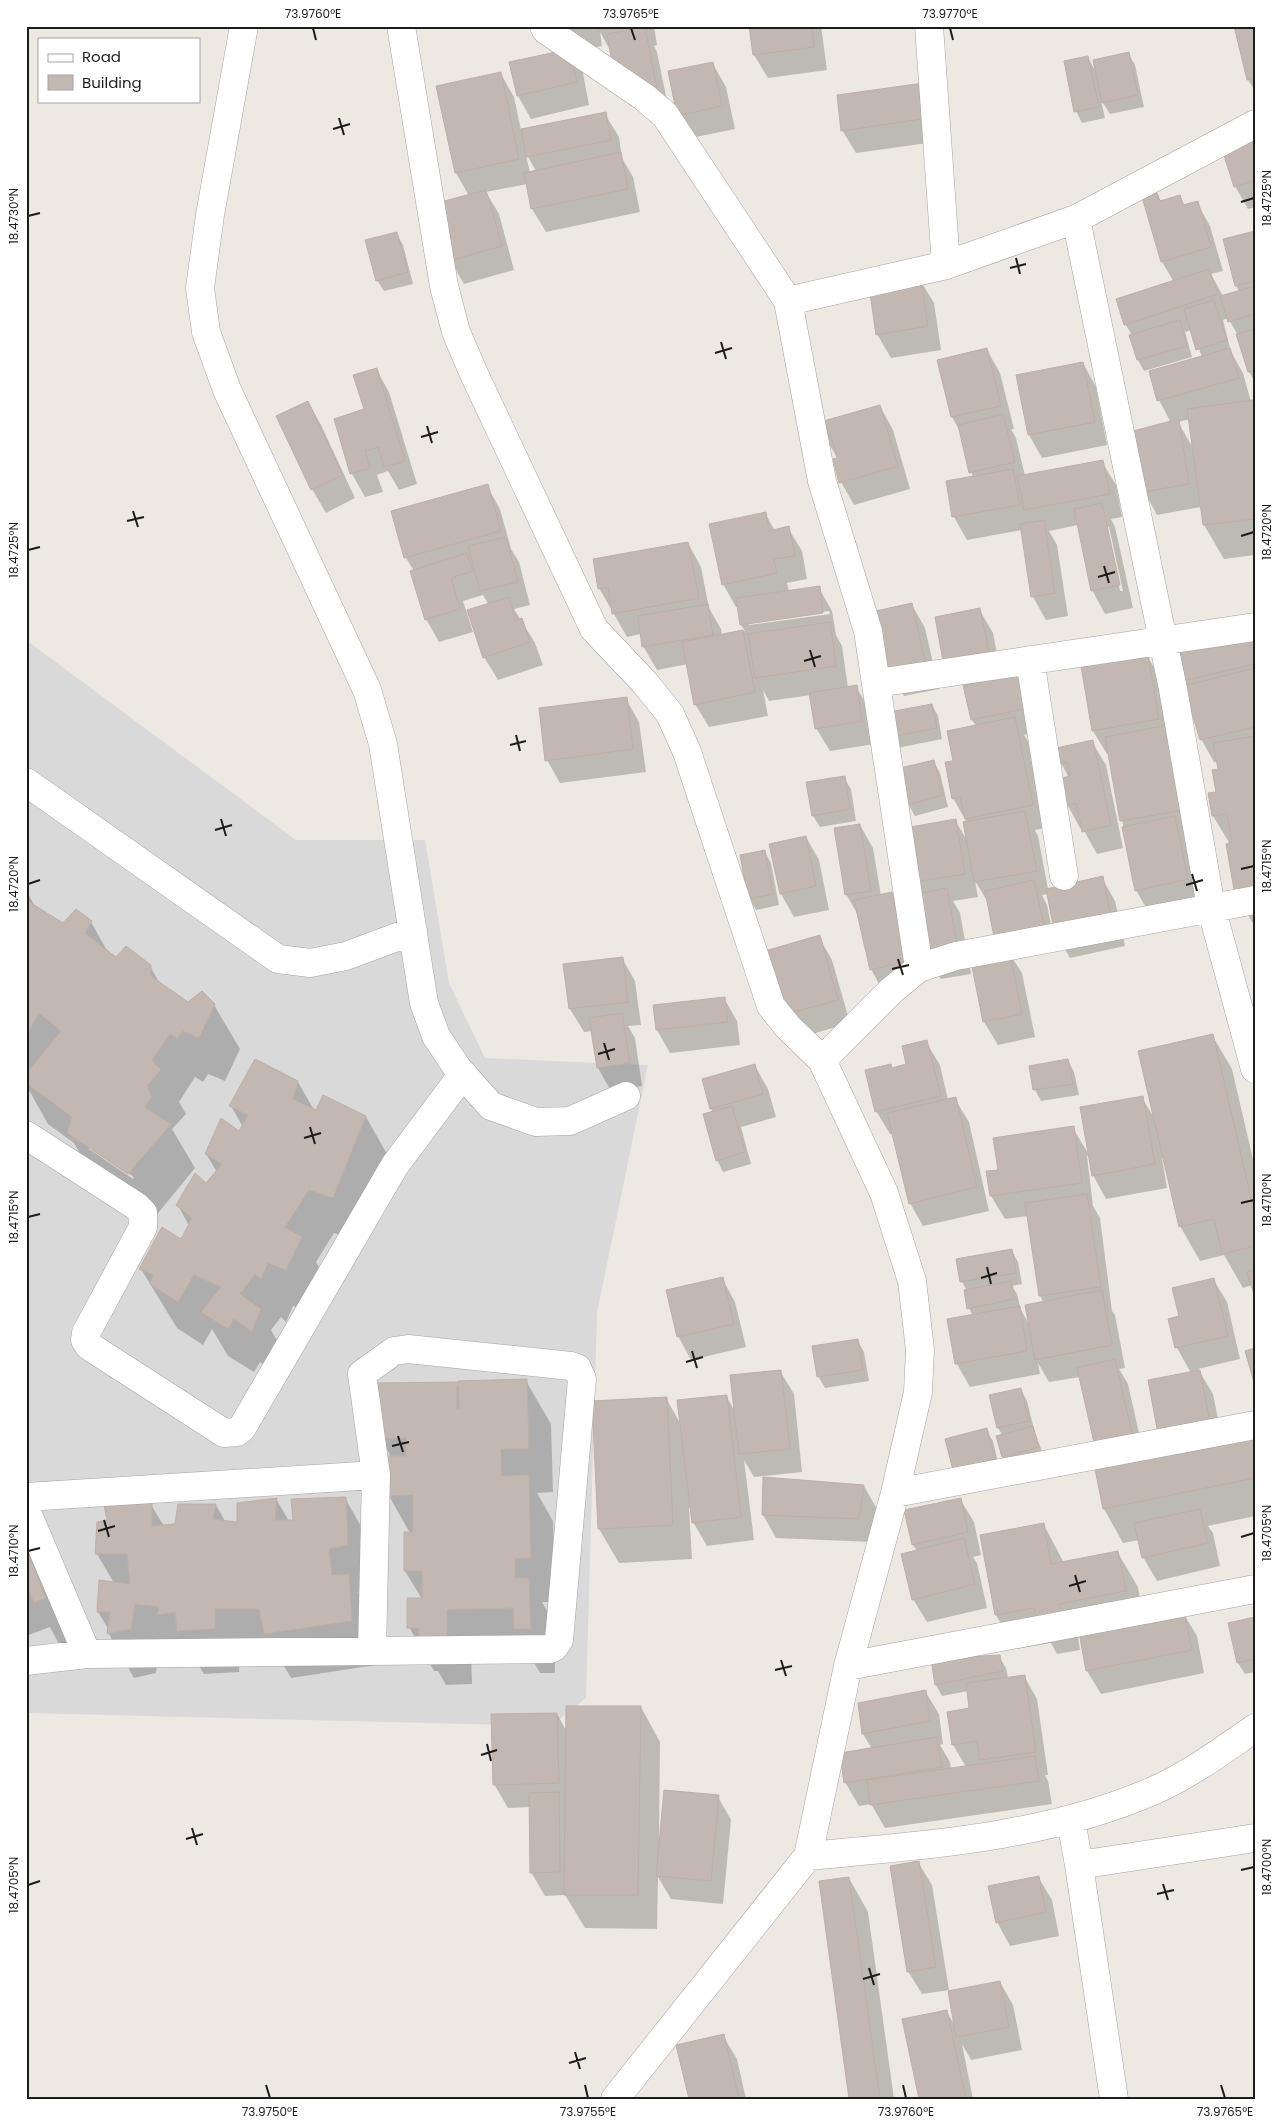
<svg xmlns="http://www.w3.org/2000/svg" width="1281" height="2125" viewBox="0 0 1281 2125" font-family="Poppins,sans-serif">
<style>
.residential{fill:#dad9d9}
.shadow{fill:#0003;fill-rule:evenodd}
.building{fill:#c2b8b1;stroke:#bfaea4}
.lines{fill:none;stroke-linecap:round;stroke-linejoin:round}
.minor-casing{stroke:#a3a3a3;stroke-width:29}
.minor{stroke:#fff;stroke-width:28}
.ticks{fill:none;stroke:#1c1c1c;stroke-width:2}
.neatline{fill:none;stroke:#1c1c1c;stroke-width:2}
.ticks-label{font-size:12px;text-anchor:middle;fill:#1c1c1c}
</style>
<rect width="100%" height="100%" fill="#ede9e2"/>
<path class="residential" d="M26,640L296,840H425L449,983L485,1058L648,1065L597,1313L586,1698L551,1726L26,1713Z"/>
<path class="shadow" d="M557,26H654L657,45L654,46L657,52L669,111L611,52L600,32L602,46L570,52L583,73L589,105L531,119L518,96L570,50Z
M750,26H821L827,70L768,78L754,55Z
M1235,26H1255V91L1248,80Z
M1128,53L1135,65L1144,107L1110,114L1101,100L1105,118L1082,123L1076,111L1088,58L1096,72Z
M713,64L726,87L735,129L691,138L678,115Z
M501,74L514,97L521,130L605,114L619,137L622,158L633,177L640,212L546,232L532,209L527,184L486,192L499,214L514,270L464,284L450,260L469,196L456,173ZM526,155H527L536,171L530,173Z
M923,84L942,141L856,153L842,130Z
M1255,137V207L1248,209L1235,186Z
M1157,194L1161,201L1180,196L1185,206L1197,203L1210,226L1223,271L1211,274L1223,296L1239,292L1236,285L1255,232V382L1249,372L1239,337L1228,318L1223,320L1231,352L1243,373L1251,402L1255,406V555L1224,559L1204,525L1201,507L1157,515L1144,491L1171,423L1159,400L1202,357L1192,330L1185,332L1192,357L1144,371L1138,360L1132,335L1125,324L1174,282L1162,262L1143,198ZM1190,419L1193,448L1178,422Z
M396,233L403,245L413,284L384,291L377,280Z
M920,280L934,303L941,350L891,358L877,334Z
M987,350L1000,373L1014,429H1011L1016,438L1025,476L1102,462L1116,485L1122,517L1111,519L1115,527L1133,608L1105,614L1092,590L1078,525L1049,531L1057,545L1068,616L1046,620L1033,597L1022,530L967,540L954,517L973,478L961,433L952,417L939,361ZM1107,527H1109L1123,591H1120Z
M1083,363L1096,387L1107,445L1042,458L1029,435L1018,376Z
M376,369L389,392L417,484L399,490L388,471L377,475L383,492L365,497L352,474L336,420L365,410Z
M308,402L321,425L355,498L326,513L312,489Z
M880,406L893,430L910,489L854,505L841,482L838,459L825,437Z
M487,486L500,509L511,549L519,562L530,605L514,609L535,643L543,665L498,680L484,657L489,605L483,595L463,601L473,632L439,642L426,619L414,571L406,558Z
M765,513L775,531L788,528L802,551L807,579L787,583L789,592L819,588L832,611L836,635L842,646L848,688L856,687L870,710L875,744L830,751L816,728L811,695L769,701L763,690L768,716L709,727L695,704L688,664L657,670L643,646L641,634L627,637L599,588L688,543L701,567L709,608L721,629L722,636L745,631L741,625L738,607H736L723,584ZM829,611L830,614L749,625V623Z
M912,605L925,628L939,689L904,696L890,673Z
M979,609L993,633L1001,675L958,684Z
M1255,637V927L1236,895L1230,844L1213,816L1210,794L1217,793L1219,770L1218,762H1214L1201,739L1187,686L1184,680Z
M1147,656L1161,679L1201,902L1149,913L1136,890L1109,754H1107L1093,731L1082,667Z
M1021,675L1041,731L1024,735L1028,741L1045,828L1035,830L1038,836L1048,889L1102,878L1115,901L1125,946L1070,958L1056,934L1048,894L1042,895L1047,905L1056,949L1013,959L1022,973L1035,1037L998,1045L984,1022L1004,951L989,904L975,881L978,897L953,901L960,913L971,974L941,979L927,956L909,883L955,820L968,842L967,823L953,798L955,762L976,726L972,720Z
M626,699L639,722L646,772L560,783L547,760Z
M932,705L938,716L942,739L897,748L885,714Z
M1092,742L1106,765L1123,848L1097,854L1082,827L1080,828L1067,804L1069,778L1061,763Z
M934,762L940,773L948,807L915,816L908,804Z
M844,778L851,789L856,821L820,827L813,816Z
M860,825L873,848L881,896L891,894L905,917L920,984L884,993L871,969L858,915L846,894Z
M806,837L819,860L829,910L794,917L781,894Z
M765,852L771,863L779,905L756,910L749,898Z
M26,890L36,908L63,925L91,922L109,954L116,959L150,966L160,984L189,1003L214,1005L240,1049L225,1081L208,1074L203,1082L195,1077L179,1102L186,1114L172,1129L195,1168L154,1218L94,1177L74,1143L48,1124L26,1085V1076L31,1070L26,1066ZM89,1146L134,1177L133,1179L89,1149Z
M819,937L832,960L850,1023L798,1038L784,1015Z
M622,958L635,981L641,1025L628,1026L635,1038L642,1086L611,1091L598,1068L592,1031L584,1032L570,1009L564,965Z
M724,998L737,1021L740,1045L670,1053L657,1030Z
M1212,1035L1232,1069L1255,1168V1293L1252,1285L1243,1288L1224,1255L1200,1261L1180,1226L1164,1158H1162L1167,1188L1106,1199L1093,1175L1142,1098L1155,1119Z
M926,1042L940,1065L948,1100L955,1099L969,1122L989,1211L923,1226L910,1203L893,1134H890L876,1111L892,1069L908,1065Z
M1068,1060L1074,1072L1079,1095L1041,1101L1035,1090L1031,1067Z
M755,1066L768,1089L776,1117L741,1127L751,1164L723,1172L717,1160L714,1113L711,1109Z
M298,1082L314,1110L317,1112L324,1097L366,1117L391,1161L358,1241L334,1233L316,1262L327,1282L311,1313L293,1306L286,1322L281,1317L271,1330L285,1354L278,1375L260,1362L254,1372L228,1356L212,1329L203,1345L177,1328L141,1269L182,1241L189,1226L178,1205L206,1185L217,1172L206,1154L239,1133L243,1127L231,1106Z
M1073,1128L1089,1155L1087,1156L1093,1206L1100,1218L1112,1311L1115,1315L1125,1368L1119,1369L1128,1384L1145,1460L1191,1373L1177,1348L1180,1317L1213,1279L1227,1302L1240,1359L1198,1369L1213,1394L1223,1444L1255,1438V1516L1208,1526L1213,1533L1220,1566L1157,1581L1143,1557L1139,1540L1123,1543L1104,1509L1108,1467L1080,1377L1049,1382L1038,1363L1040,1374L970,1387L957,1364L948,1320L973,1316L969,1308L967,1291L962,1282L958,1260L1012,1251L1018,1262L1022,1284L1012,1286L1017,1294L1021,1310L1030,1326L1044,1303L1040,1296L1028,1216L1005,1219L991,1196L987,1173L999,1171Z
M722,1278L735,1302L746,1347L691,1360L678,1336Z
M858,1341L864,1352L869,1381L825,1388L818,1376Z
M780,1371L794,1394L802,1472L754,1477L744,1460L754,1540L707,1546L693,1522L691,1508H689L692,1559L619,1563L599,1529L666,1398L681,1425L726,1396L736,1413Z
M526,1381L551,1424L553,1492L537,1493L553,1521L555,1602H542L554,1623L555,1673H540L528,1652L471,1653L472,1684L446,1685L438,1671H434L409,1627L422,1599L405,1571L410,1533L389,1496L391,1457L381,1438L456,1383L460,1390Z
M1021,1390L1027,1401L1035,1433L1045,1459L1009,1468L1003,1457L998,1437L1003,1436L998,1428L991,1396Z
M986,1430L993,1441L1000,1471L960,1481Z
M765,1478L864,1486L877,1509L872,1542L776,1538L763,1515Z
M345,1498L370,1542L373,1589L358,1592L373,1619L376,1665L291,1678L276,1652H240L239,1672L204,1674L193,1656L159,1648L156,1673L134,1678L109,1634V1630L98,1612L114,1583L97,1554L108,1521L151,1505L164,1526L176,1525L216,1505L225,1521L238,1523L276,1499L289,1521H294Z
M960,1499L974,1522L981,1555L973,1557L977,1563L987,1608L927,1622L913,1599L917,1551L913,1545Z
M1044,1525L1064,1563L1118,1553L1138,1587L1144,1620L1183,1613L1197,1636L1204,1673L1101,1694L1087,1671L1081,1637L1078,1638L1080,1650L1057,1654L1051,1643L1016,1649L996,1615L982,1536Z
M26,1543L70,1642L60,1646L50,1627L26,1636Z
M1255,1618V1672L1245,1674L1238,1663L1229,1624Z
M999,1657L1006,1668L1008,1678L1024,1676L1037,1699L1048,1775H1045L1048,1781L1052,1804L885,1828L871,1804L859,1806L845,1782L872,1749L863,1734L859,1704L925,1691L939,1714L943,1744L940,1745L950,1762L951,1769L966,1767L953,1745L971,1709L968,1691L942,1696L936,1685L932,1660Z
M641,1707L660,1742L659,1841L718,1797L731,1820L723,1904L671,1899L658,1877L657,1929L585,1928L565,1895L545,1896L531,1872V1807L508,1808L494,1784L557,1714L567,1732Z
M918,1862L932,1885L949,1990L922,1994L908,1971Z
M1038,1877L1052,1900L1059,1936L1010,1946L997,1922Z
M849,1878L868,1912L894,2099H850Z
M1000,1982L1013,2005L1022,2050L971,2060L962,2044L973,2099H921L946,2011L956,2027Z
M723,2036L737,2059L746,2099H690Z"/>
<path class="building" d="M597,26H623L598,31Z
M749,26H812L814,47L753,55Z
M1234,26H1255V78L1247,80Z
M645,27L657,89L613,68L607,34Z
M570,49L577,82L517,96L509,62Z
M1129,52L1138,95L1102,103L1093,60Z
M1088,56L1099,107L1074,112L1064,61Z
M713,62L722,106L677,116L668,71Z
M501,72L519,159L455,173L436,86Z
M924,83L929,118L841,131L837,95Z
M606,112L611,140L526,157L521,129Z
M1255,136V180L1234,187L1221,146Z
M621,152L628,189L531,209L524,173Z
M486,190L502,246L449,261L433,204Z
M1157,193L1160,201L1180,195L1183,205L1198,201L1211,247L1161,262L1142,197Z
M1255,231V281L1235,286L1223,239Z
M397,232L408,272L376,281L365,240Z
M1209,269L1218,294L1124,325L1116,299Z
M921,278L928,326L876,335L869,286Z
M1255,286V314L1228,322L1220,296Z
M1214,300L1227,340L1196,350L1184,309Z
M1180,320L1187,346L1137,360L1129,335Z
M1255,329V370L1248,372L1236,334Z
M987,348L1001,406L951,417L937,360Z
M1230,348L1239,378L1157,401L1149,371Z
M1083,362L1095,422L1028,435L1016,375Z
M377,368L405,461L384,467L378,447L365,451L370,468L350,474L334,419L364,409L353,375Z
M1253,400L1255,416V519L1203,525L1187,409Z
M308,401L343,475L311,490L276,416Z
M880,405L898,466L839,483L833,459L837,458L831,435L824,437L820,422Z
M1003,414L1015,462L969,473L958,425Z
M1179,419L1189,484L1143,492L1129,432Z
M1103,460L1110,494L1024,510L1017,476Z
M1013,469L1020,505L952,517L946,481Z
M488,484L501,531L404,558L391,511Z
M1102,503L1120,585L1091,591L1074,509Z
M766,512L769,531L789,526L795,556L774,559L777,573L722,585L709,524Z
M1044,520L1055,593L1031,597L1020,524Z
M506,537L518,582L480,591L468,546Z
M688,542L699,598L612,614L608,587L598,589L593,559Z
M467,553L473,571L451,578L460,609L425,620L410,571Z
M820,586L823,613L740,625L736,598Z
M509,597L516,620L522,618L530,642L483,658L467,610Z
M912,603L926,665L889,673L876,611Z
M708,604L713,635L642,647L638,616Z
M980,608L989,652L943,661L935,617Z
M830,622L836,666L755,678L748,634Z
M743,630L755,692L694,705L682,642Z
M1255,636V664L1183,681L1176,646Z
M1148,654L1159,719L1092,731L1081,666Z
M1255,668V727L1200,740L1184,686Z
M1022,673L1029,708L971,720L963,685Z
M857,685L862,721L815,729L809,693Z
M627,697L633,749L545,761L539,708Z
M932,704L937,728L889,737L884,713Z
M1015,717L1033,805L965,819L960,797L952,799L945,762L953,761L947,731Z
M1168,725L1184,810L1120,821L1105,737Z
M1255,736V892L1235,895L1226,844L1232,842L1227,814L1212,816L1208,793L1216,792L1212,770L1218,769L1213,743Z
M1093,740L1111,825L1082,832L1076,803L1066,805L1061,778L1070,776L1067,762L1060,764L1056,748Z
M934,760L943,795L907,805L896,769Z
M845,776L850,809L812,816L806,782Z
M1025,811L1037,871L974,882L963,822Z
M1175,816L1188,879L1135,891L1122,827Z
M956,819L965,874L908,883L899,829Z
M860,824L871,891L845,895L834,828Z
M806,836L816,886L780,894L769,844Z
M765,850L773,894L748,899L740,855Z
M1103,876L1112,923L1055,935L1046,889Z
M1034,880L1044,926L994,937L985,891Z
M947,888L958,950L926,956L915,894Z
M892,892L907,961L870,970L854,900Z
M26,900L63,923L76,909L92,921L85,933L116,957L126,946L151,965V976L188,1002L202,991L215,1004L199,1038L183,1031L177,1039L170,1034L152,1060L161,1070L147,1086L152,1097L145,1107L171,1124L128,1174L67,1133L72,1117L26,1083V1074L61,1031L39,1013L26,1036Z
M820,935L838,1000L783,1015L765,951Z
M1009,949L1022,1014L983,1022L970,957Z
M623,957L628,1002L569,1009L563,964Z
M725,997L728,1022L656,1030L653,1005Z
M622,1013L630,1063L597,1068L589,1018Z
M1213,1034L1255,1215V1246L1222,1254L1214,1219L1179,1227L1138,1051Z
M927,1040L941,1096L875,1112L865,1070L891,1064L892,1068L906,1064L902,1046Z
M255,1059L298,1081L293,1099L316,1110L323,1095L366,1116L333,1198L309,1190L285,1227L302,1237L286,1270L268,1263L261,1279L255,1274L240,1294L261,1309L252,1332L234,1319L228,1329L201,1312L221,1287L194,1275L178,1302L150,1284L153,1275L139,1269L162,1227L181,1239L192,1218L176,1205L195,1173L206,1183L222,1164L205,1154L221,1118L239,1131L248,1115L229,1106Z
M1068,1059L1073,1084L1033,1090L1029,1066Z
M755,1064L763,1094L710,1109L702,1079Z
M1143,1096L1155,1164L1092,1176L1080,1107Z
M956,1097L977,1187L909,1204L887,1113Z
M732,1106L745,1152L716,1161L703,1114Z
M1074,1126L1082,1183L990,1196L986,1171L998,1170L993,1138Z
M1087,1194L1101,1287L1039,1296L1025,1203Z
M1012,1249L1016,1273L960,1282L956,1259Z
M1255,1270V1298L1247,1272Z
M723,1277L734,1324L677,1337L666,1290Z
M1214,1278L1228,1336L1175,1348L1168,1319L1179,1316L1172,1288Z
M1011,1281L1015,1299L967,1309L964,1290Z
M1102,1290L1112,1345L1035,1360L1025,1305Z
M1020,1306L1027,1351L955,1364L947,1319Z
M858,1339L863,1370L817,1377L812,1346Z
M1255,1348V1386L1245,1351Z
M1115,1359L1133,1438L1095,1447L1077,1368Z
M781,1370L790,1449L739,1454L730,1375Z
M1200,1370L1210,1423L1158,1434L1148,1380Z
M527,1379L529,1449H501L502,1476L529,1475L531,1558L515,1559V1578H529L531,1629H514L513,1608L447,1610V1641L419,1642V1628H407V1598H422V1571H404V1532H413V1495L387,1496V1456H406V1438L379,1439L378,1383L457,1382V1408L459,1409L458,1381Z
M1021,1388L1029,1421L997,1428L989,1395Z
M727,1395L741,1517L692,1523L677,1400Z
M667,1397L673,1525L598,1529L592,1401Z
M1033,1426L1039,1447L1002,1457L996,1436Z
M987,1428L995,1459L953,1470L945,1439Z
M1255,1436V1478L1103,1509L1095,1469Z
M763,1477L864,1485L859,1519L762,1515Z
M346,1497L348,1545L329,1549L332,1575L349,1574L352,1621L264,1634L259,1609H215V1629L177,1631L175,1612L157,1615L159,1607L135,1604L131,1629L107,1634L110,1612H97L99,1580L130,1584L127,1554H95L97,1522L107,1520L104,1505L152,1503V1526L175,1524L178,1504H216L213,1519L237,1522V1503L277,1498L275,1520H293L291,1499Z
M961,1498L968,1532L912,1545L904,1510Z
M1200,1509L1208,1543L1142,1558L1134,1523Z
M1044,1523L1051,1564L1118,1551L1126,1591L1059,1604L1061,1616L1037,1621L1034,1608L995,1615L980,1535Z
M964,1538L975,1584L912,1600L901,1554Z
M26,1547L46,1598L34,1603L26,1583Z
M1184,1611L1192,1650L1086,1671L1079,1632Z
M1255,1617V1659L1237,1663L1228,1623Z
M1000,1655L1003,1671L935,1685L931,1659Z
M1025,1675L1036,1752L980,1760L977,1741L952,1745L947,1712L969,1708L966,1683Z
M926,1690L930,1721L862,1734L858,1703Z
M566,1706H641L638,1895H564Z
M557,1713L559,1783L493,1785L491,1714Z
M937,1737L942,1767L844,1783L840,1753Z
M1035,1756L1039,1781L870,1805L867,1780Z
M664,1790L719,1795L711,1881L656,1876Z
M559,1792L560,1872L530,1873L529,1793Z
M919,1861L936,1967L907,1972L890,1866Z
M1039,1876L1046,1912L996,1923L988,1886Z
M849,1877L880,2099H849L819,1881Z
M1000,1981L1009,2027L956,2037L948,1991Z
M947,2010L966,2099H919L902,2019Z
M724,2034L739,2099H689L676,2045Z"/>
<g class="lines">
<defs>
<path id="minor" d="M244,26L210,215L200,288L206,332L227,390L367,690L383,744L424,1003L436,1036L458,1069L491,1106L536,1122L570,1121L626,1096
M401,26L444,286L456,332L474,374L594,629L645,683L670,714L687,752L771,1006L788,1027L822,1060L884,1193L912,1281L920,1350L918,1392L895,1493L848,1666L808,1856L615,2099
M544,26L546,30L644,97L665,115L788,301L822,481L868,631L919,968
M929,26L946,265
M1076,219L1173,689L1211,907L1255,1069
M788,301L946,265L1076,219L1255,124
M1030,660L1064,876
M877,683L1255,627
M26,782L278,959L310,963L346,956L413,931
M822,1060L892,990L919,968L956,956L1255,900
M26,1135L136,1206L143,1213V1227L86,1333L85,1340L89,1346L224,1433L237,1432L242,1428L395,1165L463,1074
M895,1493L1255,1425
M26,1497L376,1475L362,1374L394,1351L408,1349L571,1366L577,1368L582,1379L559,1640L554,1647L550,1649L87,1654L26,1661
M26,1510L87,1654
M372,1651L376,1475
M848,1666L1255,1589
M1071,1820L1079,1865
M808,1856C925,1845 1046,1838 1155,1790C1191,1774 1223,1750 1255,1728
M1114,2099L1079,1865L1255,1838"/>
</defs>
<use href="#minor" class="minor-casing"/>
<use href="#minor" class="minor"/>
</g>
<path class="ticks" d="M313,28L316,40M631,28L635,40M950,28L953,40M339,118L344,135M333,129L350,124M1241,202L1254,198M28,216L40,213M1016,258L1020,274M1010,268L1026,264M721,342L726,359M715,353L732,348M427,426L432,443M421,437L438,432M133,511L138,527M127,521L144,517M1241,536L1254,532M28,550L40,547M1104,566L1109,583M1098,577L1115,572M810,650L815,667M804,661L821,656M516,735L520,751M510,745L526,741M221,819L226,836M215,830L232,825M1241,869L1254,866M1192,874L1197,891M28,884L40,880M1186,885L1203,880M898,959L903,975M892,969L909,965M604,1043L609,1060M598,1054L615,1049M310,1127L315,1144M304,1138L321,1133M1241,1203L1254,1200M28,1217L40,1214M987,1267L991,1284M981,1278L997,1273M692,1351L697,1368M686,1362L703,1357M398,1436L403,1452M392,1446L409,1442M104,1520L109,1537M98,1531L115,1526M1241,1537L1254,1533M28,1551L40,1548M1075,1575L1080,1592M1069,1586L1086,1581M781,1660L786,1676M775,1670L792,1666M487,1744L491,1761M481,1755L497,1750M192,1828L197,1845M186,1839L203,1834M1241,1870L1254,1867M1163,1884L1168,1900M28,1885L40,1881M1157,1894L1174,1890M869,1968L874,1985M863,1979L880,1974M575,2052L580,2069M569,2063L586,2058M266,2085L270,2098M585,2085L588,2098M903,2085L906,2098M1221,2085L1225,2098"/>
<rect width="1281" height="2125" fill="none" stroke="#ffffff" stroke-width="55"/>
<rect x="38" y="38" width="162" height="65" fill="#ffffff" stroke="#a4a4a4"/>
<rect x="48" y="54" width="25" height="8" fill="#ffffff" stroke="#a4a4a4"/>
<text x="82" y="62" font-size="15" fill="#1c1c1c">Road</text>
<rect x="48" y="75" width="25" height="15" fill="#c2b8b1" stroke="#a4a4a4"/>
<text x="82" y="88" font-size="15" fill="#1c1c1c">Building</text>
<rect x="28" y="28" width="1226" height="2070" class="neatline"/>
<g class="ticks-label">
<text x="313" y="18">73.9760°E</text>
<text x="631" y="18">73.9765°E</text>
<text x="950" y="18">73.9770°E</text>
<text transform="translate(1267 198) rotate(-90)" y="4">18.4725°N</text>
<text transform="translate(14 216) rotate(-90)" y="4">18.4730°N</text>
<text transform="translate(1267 532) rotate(-90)" y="4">18.4720°N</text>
<text transform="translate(14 550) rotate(-90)" y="4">18.4725°N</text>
<text transform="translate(1267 866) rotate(-90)" y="4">18.4715°N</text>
<text transform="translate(14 884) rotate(-90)" y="4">18.4720°N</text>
<text transform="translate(1267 1200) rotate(-90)" y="4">18.4710°N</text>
<text transform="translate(14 1217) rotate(-90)" y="4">18.4715°N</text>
<text transform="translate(1267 1533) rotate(-90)" y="4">18.4705°N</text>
<text transform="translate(14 1551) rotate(-90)" y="4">18.4710°N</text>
<text transform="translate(1267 1867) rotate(-90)" y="4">18.4700°N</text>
<text transform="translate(14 1885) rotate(-90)" y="4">18.4705°N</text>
<text x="270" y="2116">73.9750°E</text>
<text x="588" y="2116">73.9755°E</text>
<text x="906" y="2116">73.9760°E</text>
<text x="1225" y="2116">73.9765°E</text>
</g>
</svg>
